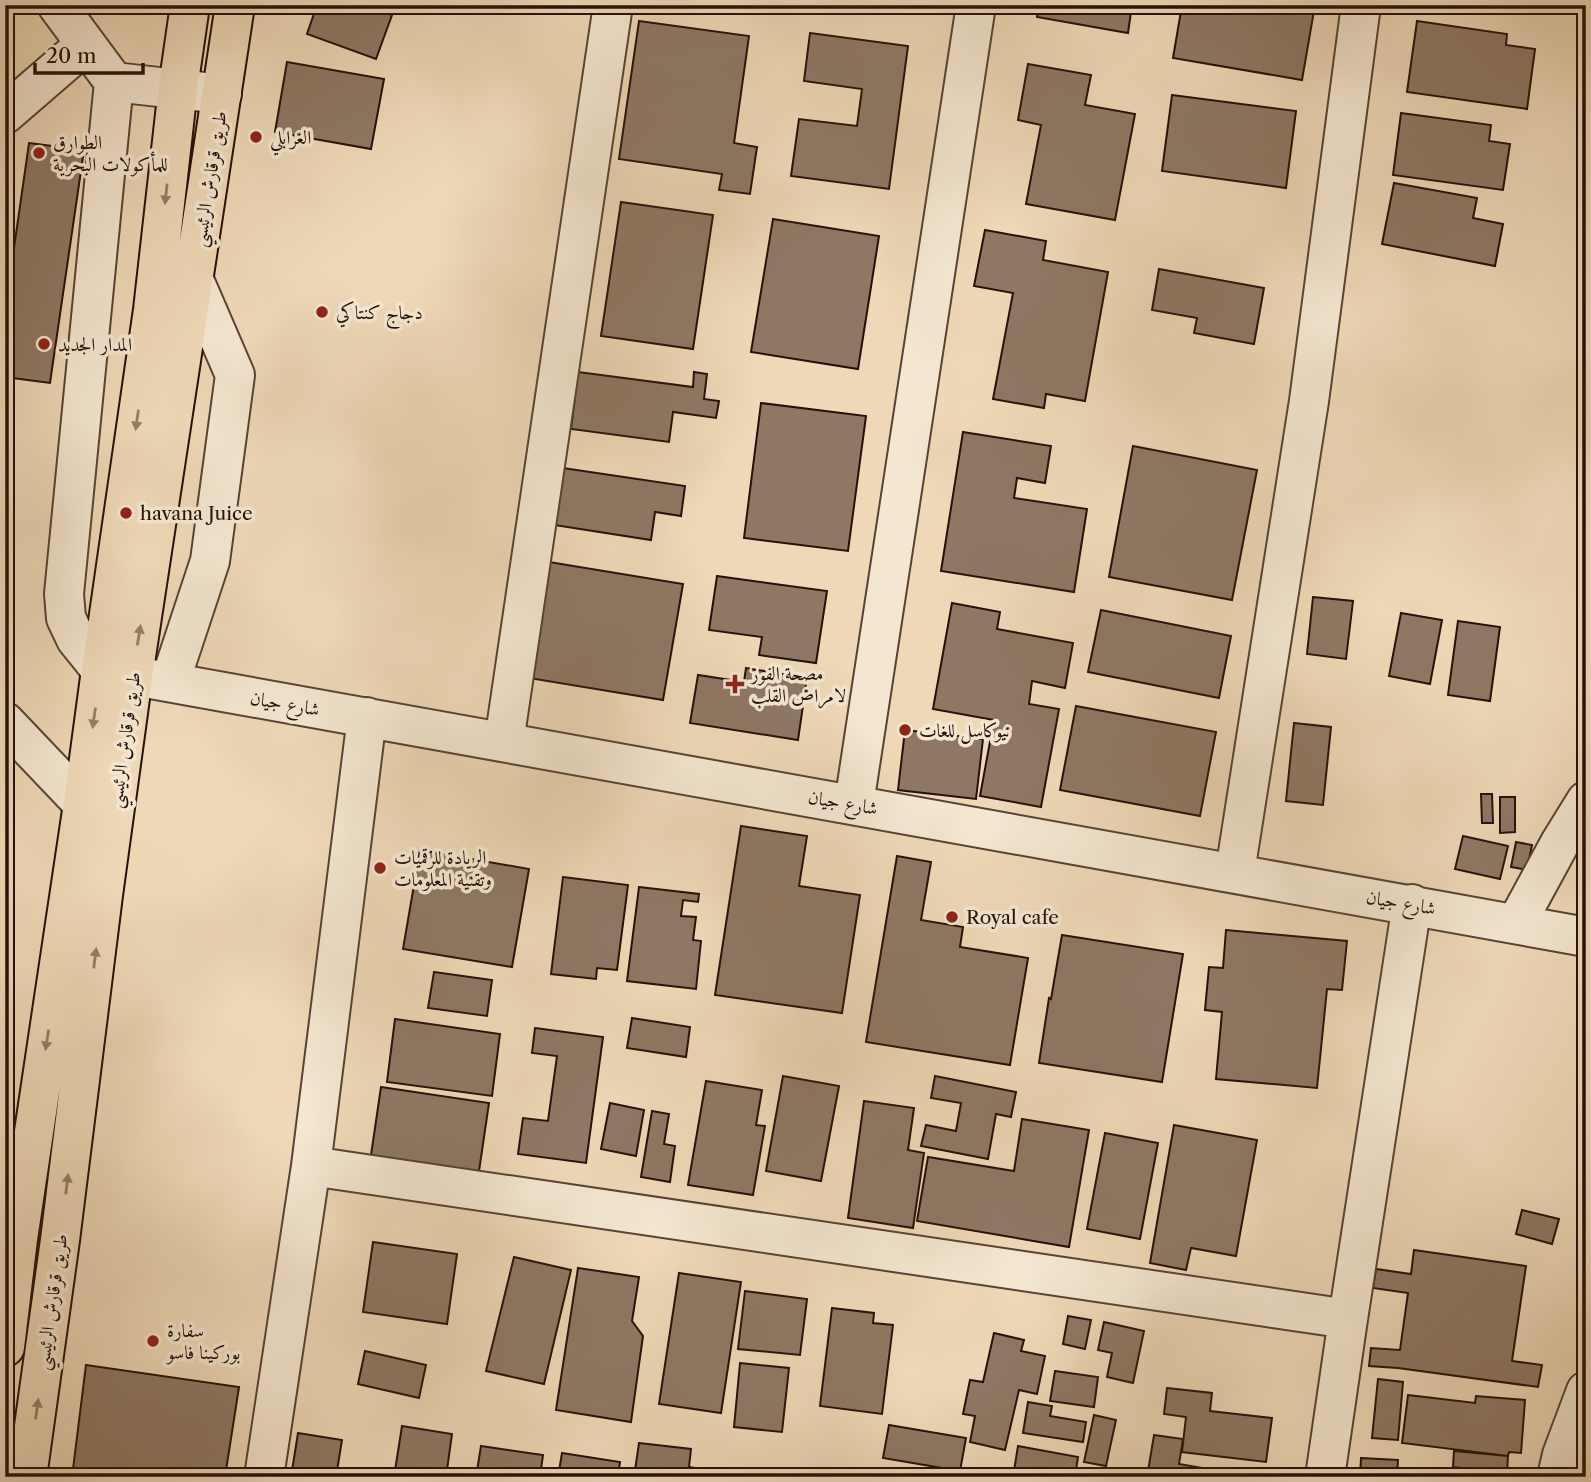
<svg xmlns="http://www.w3.org/2000/svg" width="1591" height="1482" viewBox="0 0 1591 1482" font-family="'Libre Caslon Text',Amiri,serif">
<style>
.building{fill:#8e7864;stroke:#25110a;stroke-width:2}
.lines{fill:none;stroke-linecap:round;stroke-linejoin:round}
.minor-casing{stroke:#574335;stroke-width:42}
.major-casing{stroke:#25110a;stroke-width:42}
.minor{stroke:#f4e6d0;stroke-width:38}
.major{stroke:#eed8b7;stroke-width:38}
.oneway{fill:#947e69}
.poi-dot{fill:#8f2418;stroke:#f4e6d0;stroke-width:2.5}
.labels{text-anchor:middle;stroke-width:7;stroke-linejoin:round;paint-order:stroke}
.poi-label{font-size:19px;fill:#25110a;stroke:#f4e6d0;text-anchor:start}
.street-label{font-size:19px;fill:#25110a;stroke:#f4e6d0}
</style>
<rect width="100%" height="100%" fill="#eed8b7"/>
<filter id="stains"><feTurbulence type="fractalNoise" baseFrequency=".00286" numOctaves="4"/><feColorMatrix values="0 0 0 0 .2 0 0 0 0 .09 0 0 0 0 .02 0 0 0 .5 -.17"/></filter>
<radialGradient id="worn" r=".72"><stop offset=".6" stop-color="#630" stop-opacity="0"/><stop offset="1" stop-color="#630" stop-opacity=".3"/></radialGradient>
<path class="building" d="M317,5H365L392,15L376,59L307,34Z
M1039,5H1132L1128,33L1037,17Z
M1182,5H1315L1302,80L1173,58Z
M1451,5H1498L1497,12Z
M639,21L749,36L734,143L757,147L750,194L719,190L722,174L619,159Z
M1417,21L1507,34L1506,45L1535,49L1527,109L1407,92Z
M810,33L908,46L889,189L791,176L799,119L857,126L862,89L804,81Z
M287,62L384,79L371,149L275,132Z
M1028,64L1091,75L1085,105L1135,114L1115,220L1026,204L1041,125L1018,120Z
M1172,95L1296,111L1286,188L1162,171Z
M1401,113L1491,125L1489,141L1510,144L1503,190L1393,175Z
M29,143L84,150L50,383L5,377V311Z
M1394,183L1477,198L1473,218L1503,224L1495,266L1382,244Z
M621,202L713,215L693,349L601,336Z
M773,219L879,236L858,369L751,352Z
M985,230L1046,241L1043,260L1108,272L1085,401L1046,394L1044,408L993,399L1013,293L974,286Z
M1159,269L1264,288L1254,344L1194,333L1197,318L1152,310Z
M578,372L693,387L694,372L707,374L704,399L719,401L716,418L673,412L669,442L571,429Z
M761,403L866,416L848,551L744,538Z
M963,432L1051,446L1045,483L1017,478L1014,498L1087,509L1074,592L941,571Z
M1133,446L1257,470L1232,600L1109,577Z
M563,468L685,486L681,516L655,512L651,540L554,525Z
M549,562L683,584L663,700L529,678Z
M717,576L827,591L816,663L759,655L762,637L709,630Z
M1313,597L1353,601L1346,659L1307,654Z
M952,603L1000,612L997,629L1073,643L1065,688L1032,681L1029,704L1059,709L1041,807L980,796L994,720L933,709Z
M1101,610L1231,636L1219,698L1088,672Z
M1401,613L1442,620L1430,684L1389,676Z
M1458,621L1500,627L1490,701L1448,695Z
M746,668L807,678L798,740L690,723L698,675L744,682Z
M1076,706L1216,732L1200,816L1060,790Z
M1294,723L1331,727L1323,805L1286,801Z
M905,730L983,739L976,799L898,790Z
M1481,794H1492L1493,823H1482Z
M1500,797H1515V832L1500,833Z
M741,826L807,836L799,886L860,895L842,1013L715,995Z
M1463,836L1508,846L1500,879L1455,869Z
M1516,842L1532,845L1527,870L1511,867Z
M420,850L529,869L512,967L403,949Z
M897,856L931,862L921,920L963,927L960,947L1028,958L1010,1065L866,1042Z
M563,877L628,885L617,970L597,968L596,979L551,974Z
M639,887L699,894L698,902L683,900L681,916L696,917L693,940L701,941L696,989L627,981Z
M1226,930L1347,941L1342,990L1327,989L1317,1088L1216,1079L1222,1012L1205,1010L1209,967L1223,968Z
M1062,935L1183,954L1162,1082L1039,1063L1049,998L1051,999Z
M434,972L492,980L487,1016L428,1008Z
M632,1018L690,1027L686,1057L627,1048Z
M395,1019L500,1034L492,1096L387,1082Z
M535,1028L603,1037L586,1163L518,1154L523,1118L548,1121L557,1056L532,1053Z
M783,1076L839,1086L821,1181L766,1171Z
M935,1076L1016,1092L1011,1117L996,1114L988,1159L921,1146L926,1125L956,1131L961,1103L931,1098Z
M706,1081L762,1090L756,1125L765,1126L753,1195L688,1185Z
M381,1087L489,1103L478,1178L370,1162Z
M864,1101L914,1108L908,1150L924,1153L913,1228L848,1218Z
M610,1103L644,1110L636,1156L601,1149Z
M652,1111L669,1114L664,1144L675,1146L670,1182L641,1177Z
M1022,1119L1089,1130L1069,1247L917,1221L928,1157L1014,1171Z
M1174,1125L1257,1140L1236,1256L1191,1248L1186,1270L1150,1263Z
M1105,1133L1158,1143L1140,1239L1087,1229Z
M1522,1210L1559,1219L1552,1244L1516,1234Z
M373,1242L457,1254L447,1324L363,1312Z
M1414,1250L1526,1266L1512,1361L1542,1365L1538,1387L1398,1368L1369,1366L1371,1348L1400,1350L1408,1293L1373,1288L1376,1269L1411,1274Z
M514,1257L571,1270L544,1384L486,1371Z
M578,1268L639,1277L632,1321L643,1336L631,1422L556,1410Z
M679,1273L741,1282L721,1413L659,1404Z
M745,1291L807,1299L800,1355L738,1349Z
M832,1308L874,1313L873,1323L893,1325L882,1414L820,1406Z
M1068,1316L1091,1320L1085,1349L1063,1344Z
M1104,1322L1144,1331L1133,1383L1107,1377L1112,1353L1098,1350Z
M994,1333L1024,1340L1021,1351L1045,1356L1037,1394L1019,1390L1005,1450L970,1442L975,1416L963,1414L970,1380L983,1382Z
M365,1351L426,1365L419,1398L358,1384Z
M740,1363L789,1368L782,1432L734,1427Z
M86,1365L239,1387L225,1477H72Z
M1055,1371L1098,1377L1094,1407L1050,1401Z
M1378,1379L1403,1382L1398,1440L1372,1438Z
M1167,1388L1212,1393L1210,1411L1272,1418L1266,1462L1182,1452L1186,1417L1164,1414Z
M1408,1395L1475,1403L1476,1396L1525,1400L1521,1453L1509,1452L1508,1456L1402,1443Z
M1028,1402L1052,1406L1050,1416L1086,1422L1083,1442L1023,1433Z
M1094,1415L1116,1420L1106,1466L1084,1462Z
M889,1425L966,1438L960,1471L883,1458Z
M402,1426L452,1434L446,1477H394Z
M298,1433L342,1440L336,1477H291Z
M1154,1435L1183,1439L1179,1464L1220,1471L1219,1477H1147Z
M639,1443L691,1449L689,1467L708,1470V1477H634Z
M481,1446L543,1455L540,1477H476Z
M1018,1446L1078,1457L1075,1477H1013Z
M1454,1451L1508,1456L1507,1474L1453,1467Z
M562,1453L620,1462L618,1477H558Z
M1361,1458L1398,1460L1397,1477H1360Z"/>
<g class="lines">
<defs>
<path id="minor" d="M57,5L114,82L64,594L66,618L76,639L101,670L1586,937
M114,82L222,94
M5,114L86,44
M170,682L210,561L235,375L194,280
M5,722L83,804
M504,742L613,5
M854,804L976,5
M1235,872L1309,401L1361,5
M1516,924L1560,843L1586,801
M311,1166L1348,1319
M264,1477L311,1166L367,717
M1325,1477L1348,1319L1412,904
M1557,1477L1562,1455L1586,1391"/>
<path id="major" d="M5,1347L18,1239L83,804L101,670L153,310L178,88L190,5
M27,1477L60,1240L103,895L133,676L235,5"/>
</defs>
<use href="#minor" class="minor-casing"/>
<use href="#major" class="major-casing"/>
<use href="#minor" class="minor"/>
<use href="#major" class="major"/>
</g>
<defs><path id="oneway-solid" d="M-6-.8H1V-3.2L6.5 0L1 3.2V.8H-6Z" transform="scale(1.75)"/></defs>
<g class="oneway">
<use href="#oneway-solid" transform="translate(166 194) rotate(96)"/>
<use href="#oneway-solid" transform="translate(137 420) rotate(98)"/>
<use href="#oneway-solid" transform="translate(139 635) rotate(-81)"/>
<use href="#oneway-solid" transform="translate(94 718) rotate(98)"/>
<use href="#oneway-solid" transform="translate(95 958) rotate(-83)"/>
<use href="#oneway-solid" transform="translate(47 1040) rotate(99)"/>
<use href="#oneway-solid" transform="translate(67 1184) rotate(-83)"/>
<use href="#oneway-solid" transform="translate(37 1409) rotate(-82)"/>
</g>
<g class="poi-dot">
<circle cx="256" cy="137" r="7"/>
<circle cx="39" cy="153" r="7"/>
<circle cx="322" cy="312" r="7"/>
<circle cx="44" cy="344" r="7"/>
<circle cx="126" cy="513" r="7"/>
<path d="M731.5 673.5h7v7h7v7h-7v7h-7v-7h-7v-7h7z"/>
<circle cx="905" cy="730" r="7"/>
<circle cx="380" cy="868" r="7"/>
<circle cx="952" cy="917" r="7"/>
<circle cx="153" cy="1341" r="7"/>
</g>
<g class="labels">
<g class="poi-label">
<text x="270" y="144">الغرابلي</text>
<text x="53" y="149">الطوارق<tspan x="53" dy="22">للمأكولات البحرية</tspan></text>
<text x="336" y="319">دجاج كنتاكي</text>
<text x="58" y="351">المدار الجديد</text>
<text x="140" y="520">havana Juice</text>
<text x="751" y="680">مصحة الفوز<tspan x="751" dy="22">لامراض القلب</tspan></text>
<text x="919" y="737">نيوكاسل للغات</text>
<text x="394" y="864">الريادة للرقميات<tspan x="394" dy="22">وتقنية المعلومات</tspan></text>
<text x="966" y="924">Royal cafe</text>
<text x="167" y="1337">سفارة<tspan x="167" dy="22">بوركينا فاسو</tspan></text>
</g>
<g class="street-label">
<text transform="translate(209 179) rotate(-81)" y="7">طريق قرقارش الرئيسي</text>
<text transform="translate(285 703) rotate(10)" y="7">شارع جيان</text>
<text transform="translate(124 740) rotate(-82)" y="7">طريق قرقارش الرئيسي</text>
<text transform="translate(843 802) rotate(10)" y="7">شارع جيان</text>
<text transform="translate(1401 902) rotate(10)" y="7">شارع جيان</text>
<text transform="translate(51 1302) rotate(-82)" y="7">طريق قرقارش الرئيسي</text>
</g>
</g>
<rect width="1591" height="1482" fill="none" stroke="#eed8b7" stroke-width="28"/>
<rect x="7" y="7" width="1577" height="1468" fill="none" stroke="#25110a" stroke-width="3.5"/>
<rect x="14" y="14" width="1563" height="1454" fill="none" stroke="#25110a" stroke-width="2"/>
<path d="M35 63v10h108v-10" fill="none" stroke="#25110a" stroke-width="3.5"/>
<text x="46" y="63" font-size="21" fill="#25110a" stroke="#f4e6d0" stroke-width="5" paint-order="stroke">20 m</text>
<rect width="100%" height="100%" filter="url(#stains)"/>
<rect width="100%" height="100%" fill="url(#worn)"/>
</svg>
